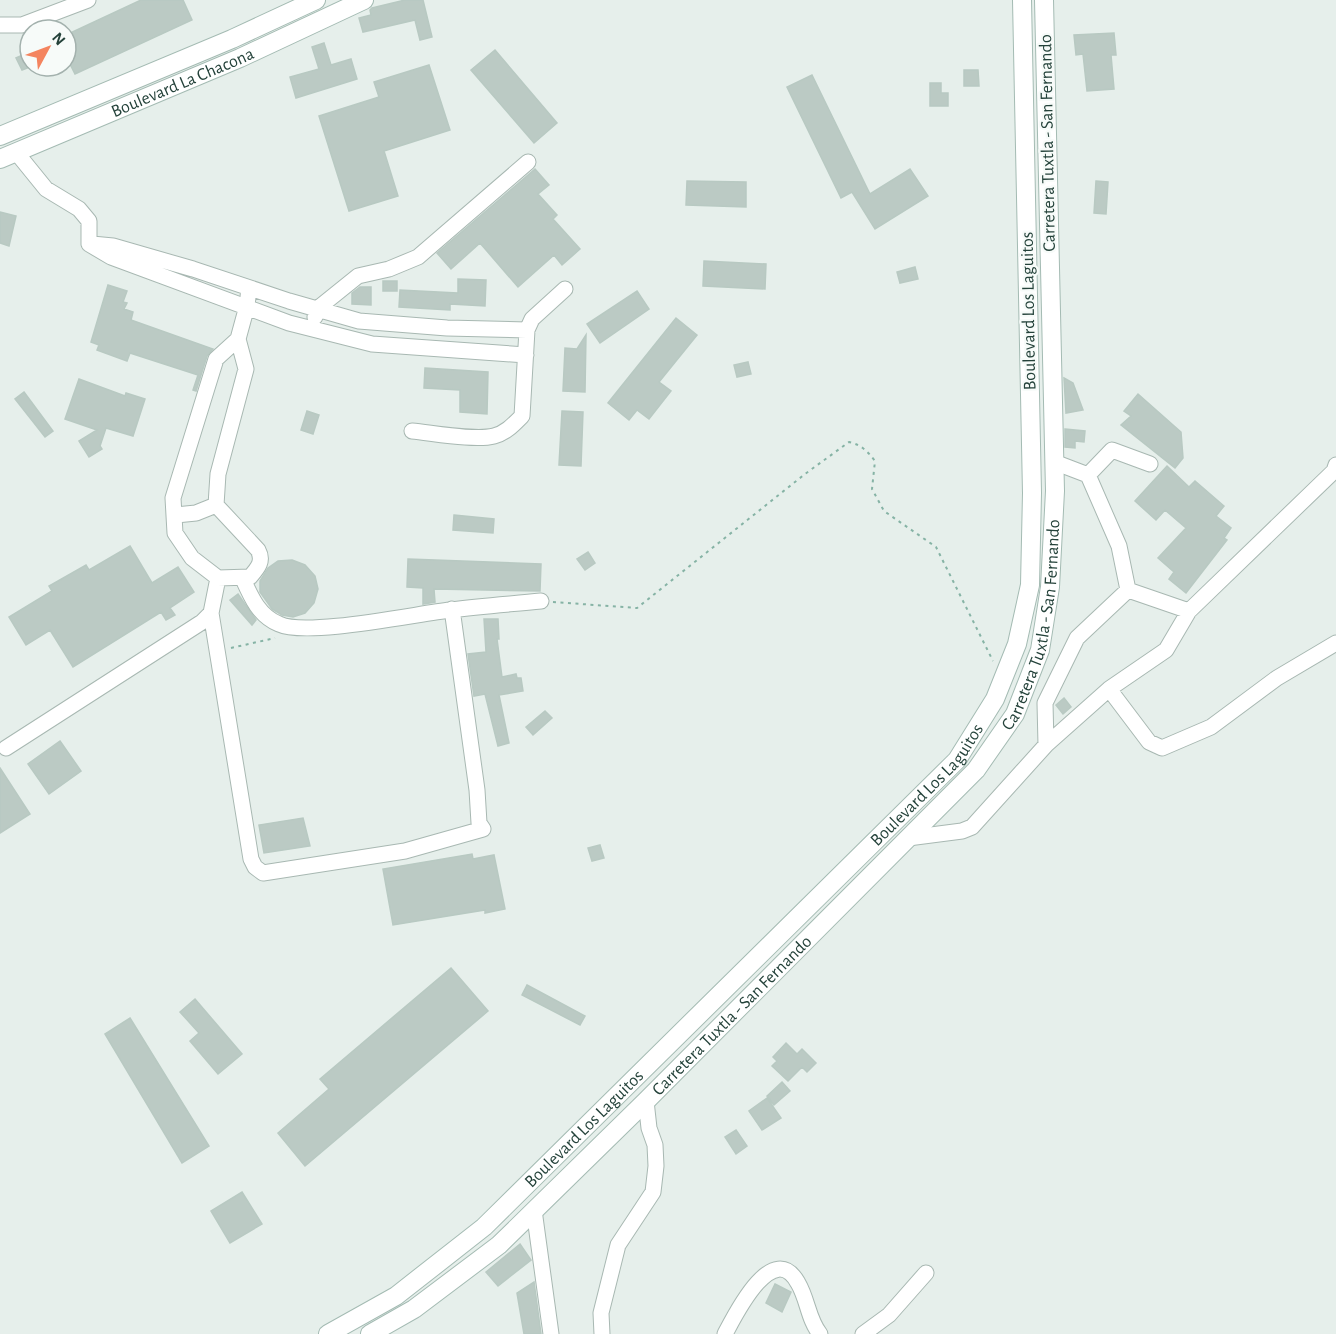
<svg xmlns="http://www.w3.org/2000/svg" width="1336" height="1334" viewBox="0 0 1336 1334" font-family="'Alegreya Sans',sans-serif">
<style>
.building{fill:#bbcac4;stroke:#b8c9c2;stroke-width:1.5}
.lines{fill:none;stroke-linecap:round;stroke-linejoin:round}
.street-casing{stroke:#a8b8b2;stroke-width:17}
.secondary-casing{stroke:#a4bbb3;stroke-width:20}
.path{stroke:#86b3a5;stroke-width:2;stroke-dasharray:3 4.5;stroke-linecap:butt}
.street{stroke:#fff;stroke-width:15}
.secondary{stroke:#fff;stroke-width:18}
.labels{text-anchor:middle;stroke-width:4.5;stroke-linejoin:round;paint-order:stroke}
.street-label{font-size:18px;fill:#24423a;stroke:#f7fbf9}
</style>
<rect width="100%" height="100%" fill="#e6efeb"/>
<path class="building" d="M141,0H183L192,20L75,74L66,56V35Z
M405,0H423L432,37L420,40L415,20L363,32L359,18L371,15L370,10L372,8Z
M1114,33L1116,55H1111L1114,89L1087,91L1083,54L1076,55L1074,35Z
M324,43L331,65L351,59L357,79L296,98L290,77L319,69L312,47Z
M495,50L557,123L534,143L471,70Z
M30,52V67L22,70L16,58Z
M429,65L450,130L384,151L398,196L349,211L319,116L379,97L374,82Z
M964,70H978L979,86H964Z
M812,75L870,194L910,169L928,196L875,229L852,192L841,198L787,87Z
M930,83H941V93H948V106H930Z
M535,169L549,185L538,194L557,215L553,219L580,249L562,265L554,255L518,287L480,243L451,269L437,253Z
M687,181L746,182V207L686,205Z
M1096,181L1108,182L1106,214L1094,213Z
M0,212L16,216L9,246L0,243Z
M704,261L766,264L765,289L703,286Z
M915,267L918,279L900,283L897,272Z
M458,279L486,280L485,306L450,304V310L399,307L400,290L458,293Z
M383,281H397V291H383Z
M108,285L127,291L123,302L127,303L124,309L133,312L131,320L213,349L207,356L196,391L193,390L198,375L130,353L127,361L97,350L99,345L91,342Z
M360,287H371V305L352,304V293Z
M637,291L649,309L600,343L587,324Z
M676,318L697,335L659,382L671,391L649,419L637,410L629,420L608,403Z
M586,335L585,392L563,391L565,348L577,349Z
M748,362L751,374L737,377L734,365Z
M425,368L488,372L487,414L460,412V390L424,388Z
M1064,378L1073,383L1083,410L1066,413Z
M79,379L125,396L126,393L145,399L133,436L106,428L100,446L102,449L89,457L79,441L97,430L65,419Z
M24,392L53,431L45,437L15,399Z
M1138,394L1181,432L1183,458L1175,468L1121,425L1131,416L1124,411Z
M307,411L319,415L313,434L301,430Z
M562,411L583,412L581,466L559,465Z
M1065,429L1085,431L1084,442L1075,441V448L1065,447Z
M1167,466L1189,487L1195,481L1224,506L1216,516L1231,528L1224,538L1227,540L1186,593L1169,579L1174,572L1158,558L1186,528L1165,510L1156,520L1135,501Z
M454,515L494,519L493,533L453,530Z
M130,546L152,583L178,567L194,592L170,608L175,615L166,620L161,612L73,667L50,630L26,645L9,617L52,591L49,586L86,565L89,570Z
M588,552L595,563L585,570L577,559Z
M408,559L541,564L540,591L434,589L435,602L423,604V588L407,587Z
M292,560L305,565L315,576L318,589L314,603L305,613L293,617L282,615L272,609L260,592V581L268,568L278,561Z
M238,594L256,620L252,625L230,600Z
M484,619H498L499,639H497L502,677L516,674L517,678H521L523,691L499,695L509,743L498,746L485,694L474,696L468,654L486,652Z
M1064,698L1071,707L1063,714L1056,705Z
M545,711L552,718L533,735L526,727Z
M60,741L81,771L49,794L28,764Z
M0,768L30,814L0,833Z
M303,818L310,846L264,853L259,825Z
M600,845L604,858L592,861L588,848Z
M472,854L473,859L494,855L505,909L485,913V910L393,925L383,869Z
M451,968L488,1011L305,1166L278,1133L329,1089L320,1079Z
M527,985L585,1016L580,1025L522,995Z
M195,999L242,1054L218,1074L190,1041L199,1033L180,1012Z
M130,1018L209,1146L182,1163L105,1034Z
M786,1043L797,1054L802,1049L816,1063L807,1072L802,1067L788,1081L772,1066L777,1061L773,1057Z
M782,1082L790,1091L774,1105L767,1096Z
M767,1098L781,1118L762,1130L749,1111Z
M736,1130L747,1146L736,1154L725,1137Z
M242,1192L262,1224L230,1243L211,1211Z
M520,1244L531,1260L498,1286L486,1272Z
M534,1282L541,1334H524L517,1293Z
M775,1284L791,1292L782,1312L766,1303Z"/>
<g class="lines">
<defs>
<path id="street" d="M0,25H22L88,0
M16,152L46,189L79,209L89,221V244
M89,244L111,257L289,323L372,344L526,355
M92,244L113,246L193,269L289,301L359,321L447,328L527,330
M315,317L317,309L358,276L389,269L418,257L528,162
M238,339L216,359L173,498L175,533L192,558L218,578L250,577C258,568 264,561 258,550L216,505L218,474L246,369L238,339L247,306L249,288
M412,431C433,433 475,441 494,436C506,433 514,424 522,416L527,330L532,319L565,289
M1054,462L1088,475L1112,450L1150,464
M1088,475L1119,546L1128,590L1189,611
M176,515L196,513L216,505
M243,579C251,597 259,616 279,624C306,637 415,614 450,610C481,606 511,604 541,601
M211,613L251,859L255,867L263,873L405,851L483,829L479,823L477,790L452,609
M1109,689L1149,742L1162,748L1211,727L1277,678L1336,643
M1046,745L1045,703L1077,638L1128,590
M6,748L202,622L211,613L218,578
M908,838L962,831L972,827L1046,745L1109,689L1166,650L1189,611L1334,471L1336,465
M534,1210L551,1334
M602,1334L601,1313L618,1245L653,1192L656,1166L655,1145L649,1128L646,1101
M725,1334C735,1315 773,1238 798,1283C808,1300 808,1319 820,1334
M863,1334L889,1315L926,1273"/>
<g id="secondary">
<path d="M0,136L232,39L316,0"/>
<path id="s1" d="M0,159L240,58L364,0"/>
<path id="s2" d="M328,1334L396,1296L484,1227L957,760L995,699L1017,644L1030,585L1032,493L1022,0"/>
<path id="s3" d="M370,1334L414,1309L499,1245L646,1101L976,770L1015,714L1040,650L1050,587L1055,491L1044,0"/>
</g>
</defs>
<use href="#street" class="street-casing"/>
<use href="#secondary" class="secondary-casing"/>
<path class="path" d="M553,602L637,608L805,474L849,442C862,445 867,451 875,461L872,489L884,511L936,547L993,661
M231,648L275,638"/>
<use href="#street" class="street"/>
<use href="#secondary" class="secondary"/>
</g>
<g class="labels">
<g class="street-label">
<text dy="6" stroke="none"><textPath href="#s1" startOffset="198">Boulevard La Chacona</textPath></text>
<text transform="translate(1047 143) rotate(-91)" y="6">Carretera Tuxtla - San Fernando</text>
<text transform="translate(1028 311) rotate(-91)" y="6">Boulevard Los Laguitos</text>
<text dy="6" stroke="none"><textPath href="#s3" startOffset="990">Carretera Tuxtla - San Fernando</textPath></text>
<text dy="6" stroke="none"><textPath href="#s2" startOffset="816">Boulevard Los Laguitos</textPath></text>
<text dy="6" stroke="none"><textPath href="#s3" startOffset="484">Carretera Tuxtla - San Fernando</textPath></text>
<text dy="6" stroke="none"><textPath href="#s2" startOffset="330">Boulevard Los Laguitos</textPath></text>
</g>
</g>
<g transform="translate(48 48) rotate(49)"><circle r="28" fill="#f7fbf9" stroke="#a3b1ad" stroke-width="1.5"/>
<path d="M0-4.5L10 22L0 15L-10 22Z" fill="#f4845f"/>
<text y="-9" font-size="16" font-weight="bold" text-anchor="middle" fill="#24423a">N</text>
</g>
</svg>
